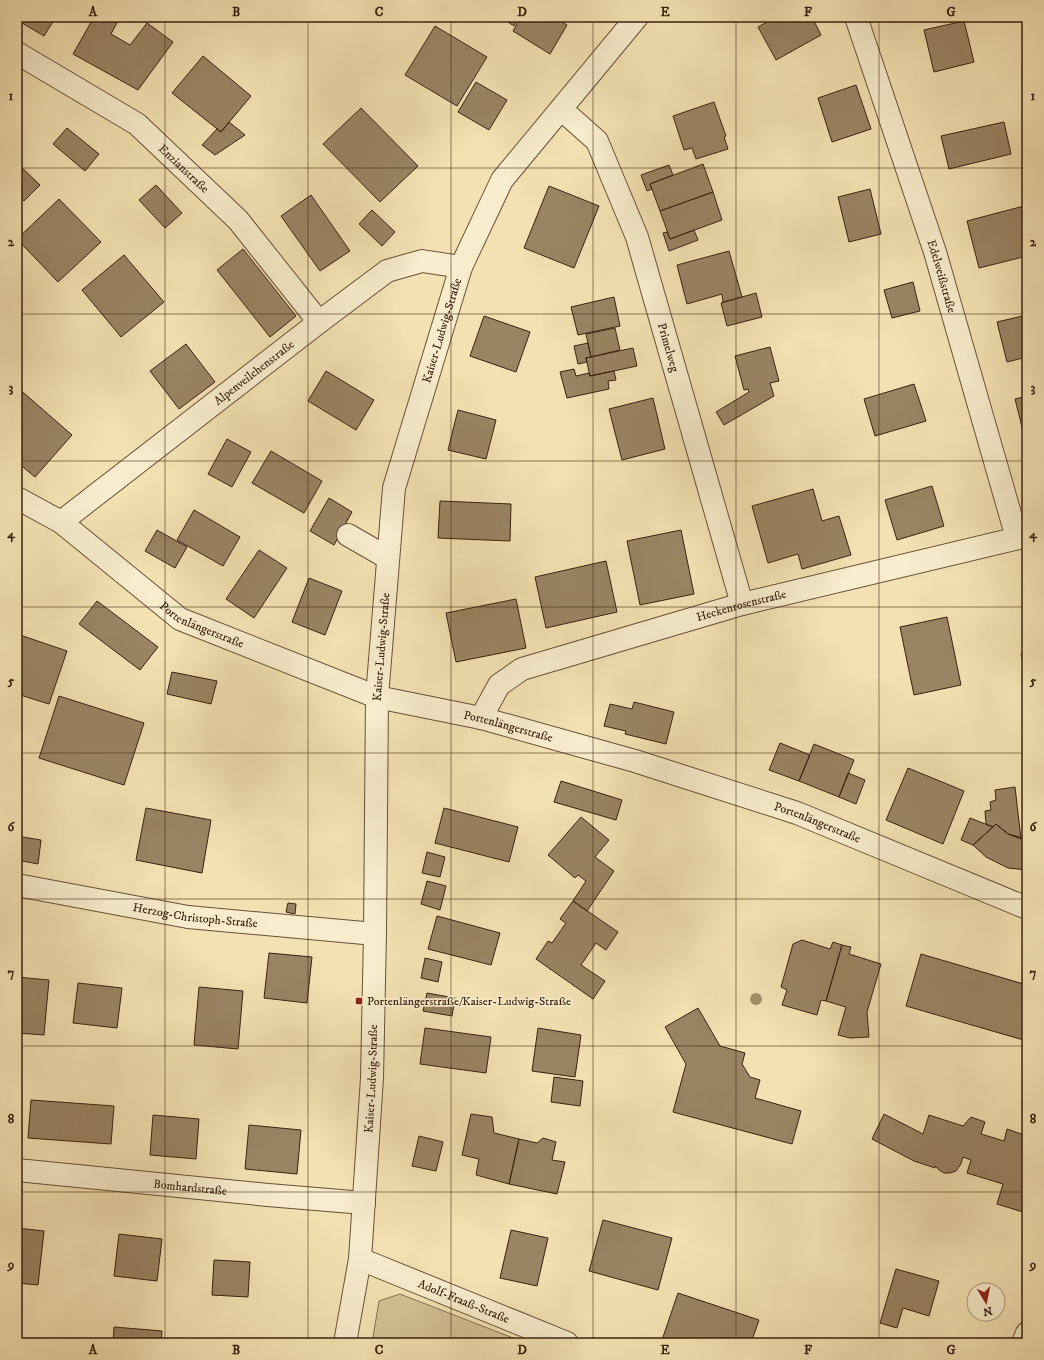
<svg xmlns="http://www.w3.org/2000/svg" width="1044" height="1360" viewBox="0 0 1044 1360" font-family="'IM FELL DW Pica',serif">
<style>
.green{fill:#d4c096;stroke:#877054}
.building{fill:#9a8464;stroke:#3a2011}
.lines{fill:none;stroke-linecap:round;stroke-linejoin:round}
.minor-casing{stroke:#685039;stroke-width:24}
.minor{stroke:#f7eccc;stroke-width:22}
.tree{fill:#a28d6b}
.grid{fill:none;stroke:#3a2011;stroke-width:1;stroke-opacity:0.55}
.poi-dot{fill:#8f2418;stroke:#f7eccc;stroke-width:1.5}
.labels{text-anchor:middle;stroke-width:3.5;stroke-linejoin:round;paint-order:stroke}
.street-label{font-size:12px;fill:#3a2011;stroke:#f7eccc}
.poi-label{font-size:12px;fill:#3a2011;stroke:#f7eccc;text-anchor:start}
.neatline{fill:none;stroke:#3a2011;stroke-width:1.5}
.grid-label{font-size:13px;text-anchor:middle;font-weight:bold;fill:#3a2011}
</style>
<rect width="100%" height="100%" fill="#f3e1b1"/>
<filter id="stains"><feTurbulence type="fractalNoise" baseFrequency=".005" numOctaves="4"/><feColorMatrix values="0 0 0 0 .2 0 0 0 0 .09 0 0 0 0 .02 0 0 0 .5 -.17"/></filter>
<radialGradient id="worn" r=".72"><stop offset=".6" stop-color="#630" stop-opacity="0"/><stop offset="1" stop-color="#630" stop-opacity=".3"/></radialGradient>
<path class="green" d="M400,1294L526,1343H372L379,1301Z"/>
<path class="building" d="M17,17H56L44,36L17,20Z
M94,17H120L111,34L130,45L147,23L173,42L138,90L73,54Z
M500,17H519L514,26Z
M521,17H554L567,25L550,54L513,31Z
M776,17H812L821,35L776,60L758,27Z
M964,21L974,62L934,72L924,30Z
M435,26L487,57L457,106L405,75Z
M203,56L251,96L221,132L172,93Z
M476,82L507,100L489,130L458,112Z
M856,85L871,129L832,142L818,98Z
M714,102L726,136L724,137L728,149L696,159L692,148L684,150L673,116Z
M361,108L418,166L380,202L323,144Z
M229,122L245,135L215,155L202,145L217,129L221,132Z
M1004,122L1011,154L949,169L941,136Z
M67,128L99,154L85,171L53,144Z
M17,163L40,185L24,201L17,194Z
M703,164L713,192L660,211L650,184Z
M669,165L673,175L650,184L652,189L647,191L641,175Z
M156,185L182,213L165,228L139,200Z
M549,186L599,206L574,268L524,248Z
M870,189L881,234L849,242L838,197Z
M713,192L722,220L670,239L660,211Z
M311,195L350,251L320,271L281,216Z
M59,199L101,242L58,282L17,239Z
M1024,206L1027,217V256L979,268L967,221Z
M372,210L395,232L382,246L359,224Z
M694,230L698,240L669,251L663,233L667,232L670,239Z
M243,249L296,316L270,337L217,270Z
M729,251L742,297L723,302L722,294L687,304L677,265Z
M124,255L164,302L121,337L82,290Z
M913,282L920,311L892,318L884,290Z
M756,293L762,317L727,326L721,303Z
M614,297L620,326L578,335L571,307Z
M1027,315V357L1007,362L997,322Z
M484,316L530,332L516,372L470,356Z
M615,328L620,350L591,357L586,334Z
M588,343L591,357L586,358L587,362L578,364L574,346Z
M186,344L215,382L179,409L150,371Z
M770,347L779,381L770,383L774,396L724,425L716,412L749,392L748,389L744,390L735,356Z
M633,348L637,366L590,376L586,358Z
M574,369L576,376L589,373L590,376L614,371L616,380L608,381L609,389L567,398L560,372Z
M326,371L374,400L356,430L308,401Z
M914,384L926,421L875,436L864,399Z
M17,387L72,435L35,477L17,462Z
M1027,396V438L1025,439L1015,399Z
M653,398L665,449L622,460L609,409Z
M458,410L496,420L486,459L448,450Z
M227,439L251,452L232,487L208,474Z
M271,451L322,481L304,513L252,483Z
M932,486L944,526L897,540L885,500Z
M813,489L822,521L839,516L851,555L802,569L798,554L768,563L752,506Z
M329,498L352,512L334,545L310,531Z
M440,501L511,504L510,541L438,538Z
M194,510L240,537L223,566L177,540Z
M157,530L187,547L175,568L145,551Z
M681,530L694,594L640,605L627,541Z
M259,550L287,568L254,618L226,599Z
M606,561L617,612L546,628L535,577Z
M309,578L342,591L325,635L292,622Z
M516,599L526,648L456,662L446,613Z
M97,601L158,647L140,670L79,624Z
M947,617L961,685L914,695L900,627Z
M17,634L67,651L49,704L17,694Z
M1027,653V679L1021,654Z
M172,672L217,681L211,704L167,694Z
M59,696L144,723L124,785L39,758Z
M634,702L674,712L666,744L625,734L626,731L604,726L610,704L632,709Z
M780,743L810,755L799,781L769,770Z
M814,744L854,760L839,797L799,781Z
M908,768L964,791L943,844L886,820Z
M848,773L865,780L856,804L839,797Z
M561,781L622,800L616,820L554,802Z
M1015,787L1021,839L1008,834L996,824L993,827L986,824L985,811L991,810L990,802L996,800L995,790Z
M146,808L211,820L202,873L136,860Z
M444,808L518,827L509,862L435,843Z
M581,817L609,840L595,857L614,871L587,911L573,901L586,881L578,875L575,878L548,855Z
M970,818L993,827L973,845L961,840Z
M996,824L1008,834L1027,839V870L1008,868L986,857L973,845Z
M17,836L41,840L38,864L17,860Z
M427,852L445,857L440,877L422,873Z
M427,881L446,886L440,910L421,904Z
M573,901L618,932L606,950L596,943L581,965L605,981L593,999L536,959L548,941L552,943L566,923L560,919Z
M288,903L296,904L295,914L286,912Z
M437,916L500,933L491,965L428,949Z
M802,940L830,949L833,942L842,945L826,1001L821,1000L817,1015L782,1005L787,990L781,987L793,944Z
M842,945L851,947L849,954L881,964L867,1012L869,1037L850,1038L838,1035L846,1007L826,1001Z
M269,953L312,957L307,1003L264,998Z
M921,954L1027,985V1041L906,1006Z
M425,958L442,962L438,982L421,978Z
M17,977L49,980L44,1035L17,1033Z
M78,983L122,988L117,1028L73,1023Z
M199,987L243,991L238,1049L194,1045Z
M427,993L455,998L452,1016L423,1011Z
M698,1008L720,1046L745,1053L742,1064L750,1077L760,1080L755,1098L801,1111L792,1144L673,1112L686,1064L665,1027Z
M425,1028L491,1037L486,1073L420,1064Z
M538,1028L581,1035L575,1077L532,1071Z
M554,1077L583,1081L580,1106L551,1102Z
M31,1100L114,1106L111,1144L28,1138Z
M471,1114L492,1117L494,1133L519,1139L509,1184L476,1175L479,1159L462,1155Z
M884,1114L923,1134L929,1115L963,1126L971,1117L985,1122L981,1134L1004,1141L1007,1129L1027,1136V1209L1026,1213L997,1204L1003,1184L967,1173L971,1160L963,1157L961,1164L956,1171L950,1173H944L939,1170L935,1166V1168L914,1161L872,1139Z
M153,1115L199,1119L196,1159L150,1155Z
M249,1125L301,1130L297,1174L245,1169Z
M419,1136L443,1142L436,1171L412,1166Z
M543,1138L556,1142L552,1160L565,1162L557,1194L509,1184L519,1139L537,1143Z
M603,1220L672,1238L658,1290L589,1271Z
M17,1228L44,1231L38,1285L17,1283Z
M511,1230L548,1238L537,1286L500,1278Z
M119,1234L162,1239L157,1281L114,1276Z
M214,1260L250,1262L248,1297L212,1295Z
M896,1269L939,1281L929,1316L903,1308L897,1328L880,1323Z
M678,1293L759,1320L751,1343H661Z
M114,1327L162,1331L161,1343H113Z"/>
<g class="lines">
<defs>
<g id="minor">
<path id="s1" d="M856,17L935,252L1017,538"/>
<path id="s2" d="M17,53L137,124L238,220L319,322"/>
<path id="s3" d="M561,109L597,141L637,237L742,604"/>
<path id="s4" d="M17,498L61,522L180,619L377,697L481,718L635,761L797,813L1027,908"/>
<path id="s5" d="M61,522L319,322L387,271L422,261L461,267"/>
<path d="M348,535L388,558"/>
<path id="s6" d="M481,718L499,685L522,669L742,604L1027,536"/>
<path id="s7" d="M17,885L188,917L375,934"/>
<path id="s8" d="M17,1170L268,1195L364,1203"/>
<path id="s9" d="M360,1259L567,1343"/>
<path id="s10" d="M345,1343L360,1259L372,1078L375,934L377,697L394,488L461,267L502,180L637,17"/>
<path d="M1023,1343L1027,1333"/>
</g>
</defs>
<use href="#minor" class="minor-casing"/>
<use href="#minor" class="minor"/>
</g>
<circle class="tree" cx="756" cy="999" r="6"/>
<path class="grid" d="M165,17V1343M308,17V1343M451,17V1343M593,17V1343M736,17V1343M879,17V1343M17,168H1027M17,314H1027M17,461H1027M17,607H1027M17,753H1027M17,899H1027M17,1046H1027M17,1192H1027"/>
<rect class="poi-dot" x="355" y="997" width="8" height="8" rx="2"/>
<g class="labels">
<g class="street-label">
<text dy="4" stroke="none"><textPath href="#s2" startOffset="204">Enzianstraße</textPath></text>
<text dy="4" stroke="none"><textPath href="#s1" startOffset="273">Edelweißstraße</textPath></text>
<text dy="4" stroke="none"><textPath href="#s10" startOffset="1022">Kaiser-Ludwig-Straße</textPath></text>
<text dy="4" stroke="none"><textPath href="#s3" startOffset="267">Primelweg</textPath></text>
<text dy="4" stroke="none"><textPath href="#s5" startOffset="244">Alpenveilchenstraße</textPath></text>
<text dy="4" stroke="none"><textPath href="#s6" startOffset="294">Heckenrosenstraße</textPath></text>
<text dy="4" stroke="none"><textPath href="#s4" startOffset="226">Portenlängerstraße</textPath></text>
<text dy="4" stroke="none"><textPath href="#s10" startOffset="698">Kaiser-Ludwig-Straße</textPath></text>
<text dy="4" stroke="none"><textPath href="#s4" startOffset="550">Portenlängerstraße</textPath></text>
<text dy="4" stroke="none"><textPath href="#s4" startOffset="874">Portenlängerstraße</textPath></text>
<text dy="4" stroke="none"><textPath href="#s7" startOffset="181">Herzog-Christoph-Straße</textPath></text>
<text dy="4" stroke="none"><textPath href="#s10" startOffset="266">Kaiser-Ludwig-Straße</textPath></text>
<text dy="4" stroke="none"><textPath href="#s8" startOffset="174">Bomhardstraße</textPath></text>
<text dy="4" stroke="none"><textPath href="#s9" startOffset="112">Adolf-Fraaß-Straße</textPath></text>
</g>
<g class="poi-label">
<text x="367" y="1005">Portenlängerstraße/Kaiser-Ludwig-Straße</text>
</g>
</g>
<rect width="1044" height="1360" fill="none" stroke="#f3e1b1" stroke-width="44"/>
<g transform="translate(986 1302) rotate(170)"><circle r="19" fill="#f7eccc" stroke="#ab9a81"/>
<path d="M0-3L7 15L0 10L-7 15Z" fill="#8f2418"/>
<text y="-6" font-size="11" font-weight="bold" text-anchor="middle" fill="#3a2011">N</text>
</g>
<rect x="22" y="22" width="1000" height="1316" class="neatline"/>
<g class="grid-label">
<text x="93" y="16">A</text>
<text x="236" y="16">B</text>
<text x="379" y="16">C</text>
<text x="522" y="16">D</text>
<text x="665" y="16">E</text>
<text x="808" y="16">F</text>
<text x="951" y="16">G</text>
<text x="11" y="100">1</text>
<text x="1033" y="100">1</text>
<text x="11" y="246">2</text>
<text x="1033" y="246">2</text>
<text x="11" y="392">3</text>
<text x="1033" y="392">3</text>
<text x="11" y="538">4</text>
<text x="1033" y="538">4</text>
<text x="11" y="685">5</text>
<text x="1033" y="685">5</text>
<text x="11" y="831">6</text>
<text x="1033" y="831">6</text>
<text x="11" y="977">7</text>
<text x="1033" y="977">7</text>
<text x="11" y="1123">8</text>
<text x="1033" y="1123">8</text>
<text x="11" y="1269">9</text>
<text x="1033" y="1269">9</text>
<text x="93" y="1354">A</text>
<text x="236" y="1354">B</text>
<text x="379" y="1354">C</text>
<text x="522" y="1354">D</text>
<text x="665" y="1354">E</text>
<text x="808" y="1354">F</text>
<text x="951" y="1354">G</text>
</g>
<rect width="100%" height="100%" filter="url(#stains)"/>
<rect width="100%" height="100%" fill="url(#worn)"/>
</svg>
